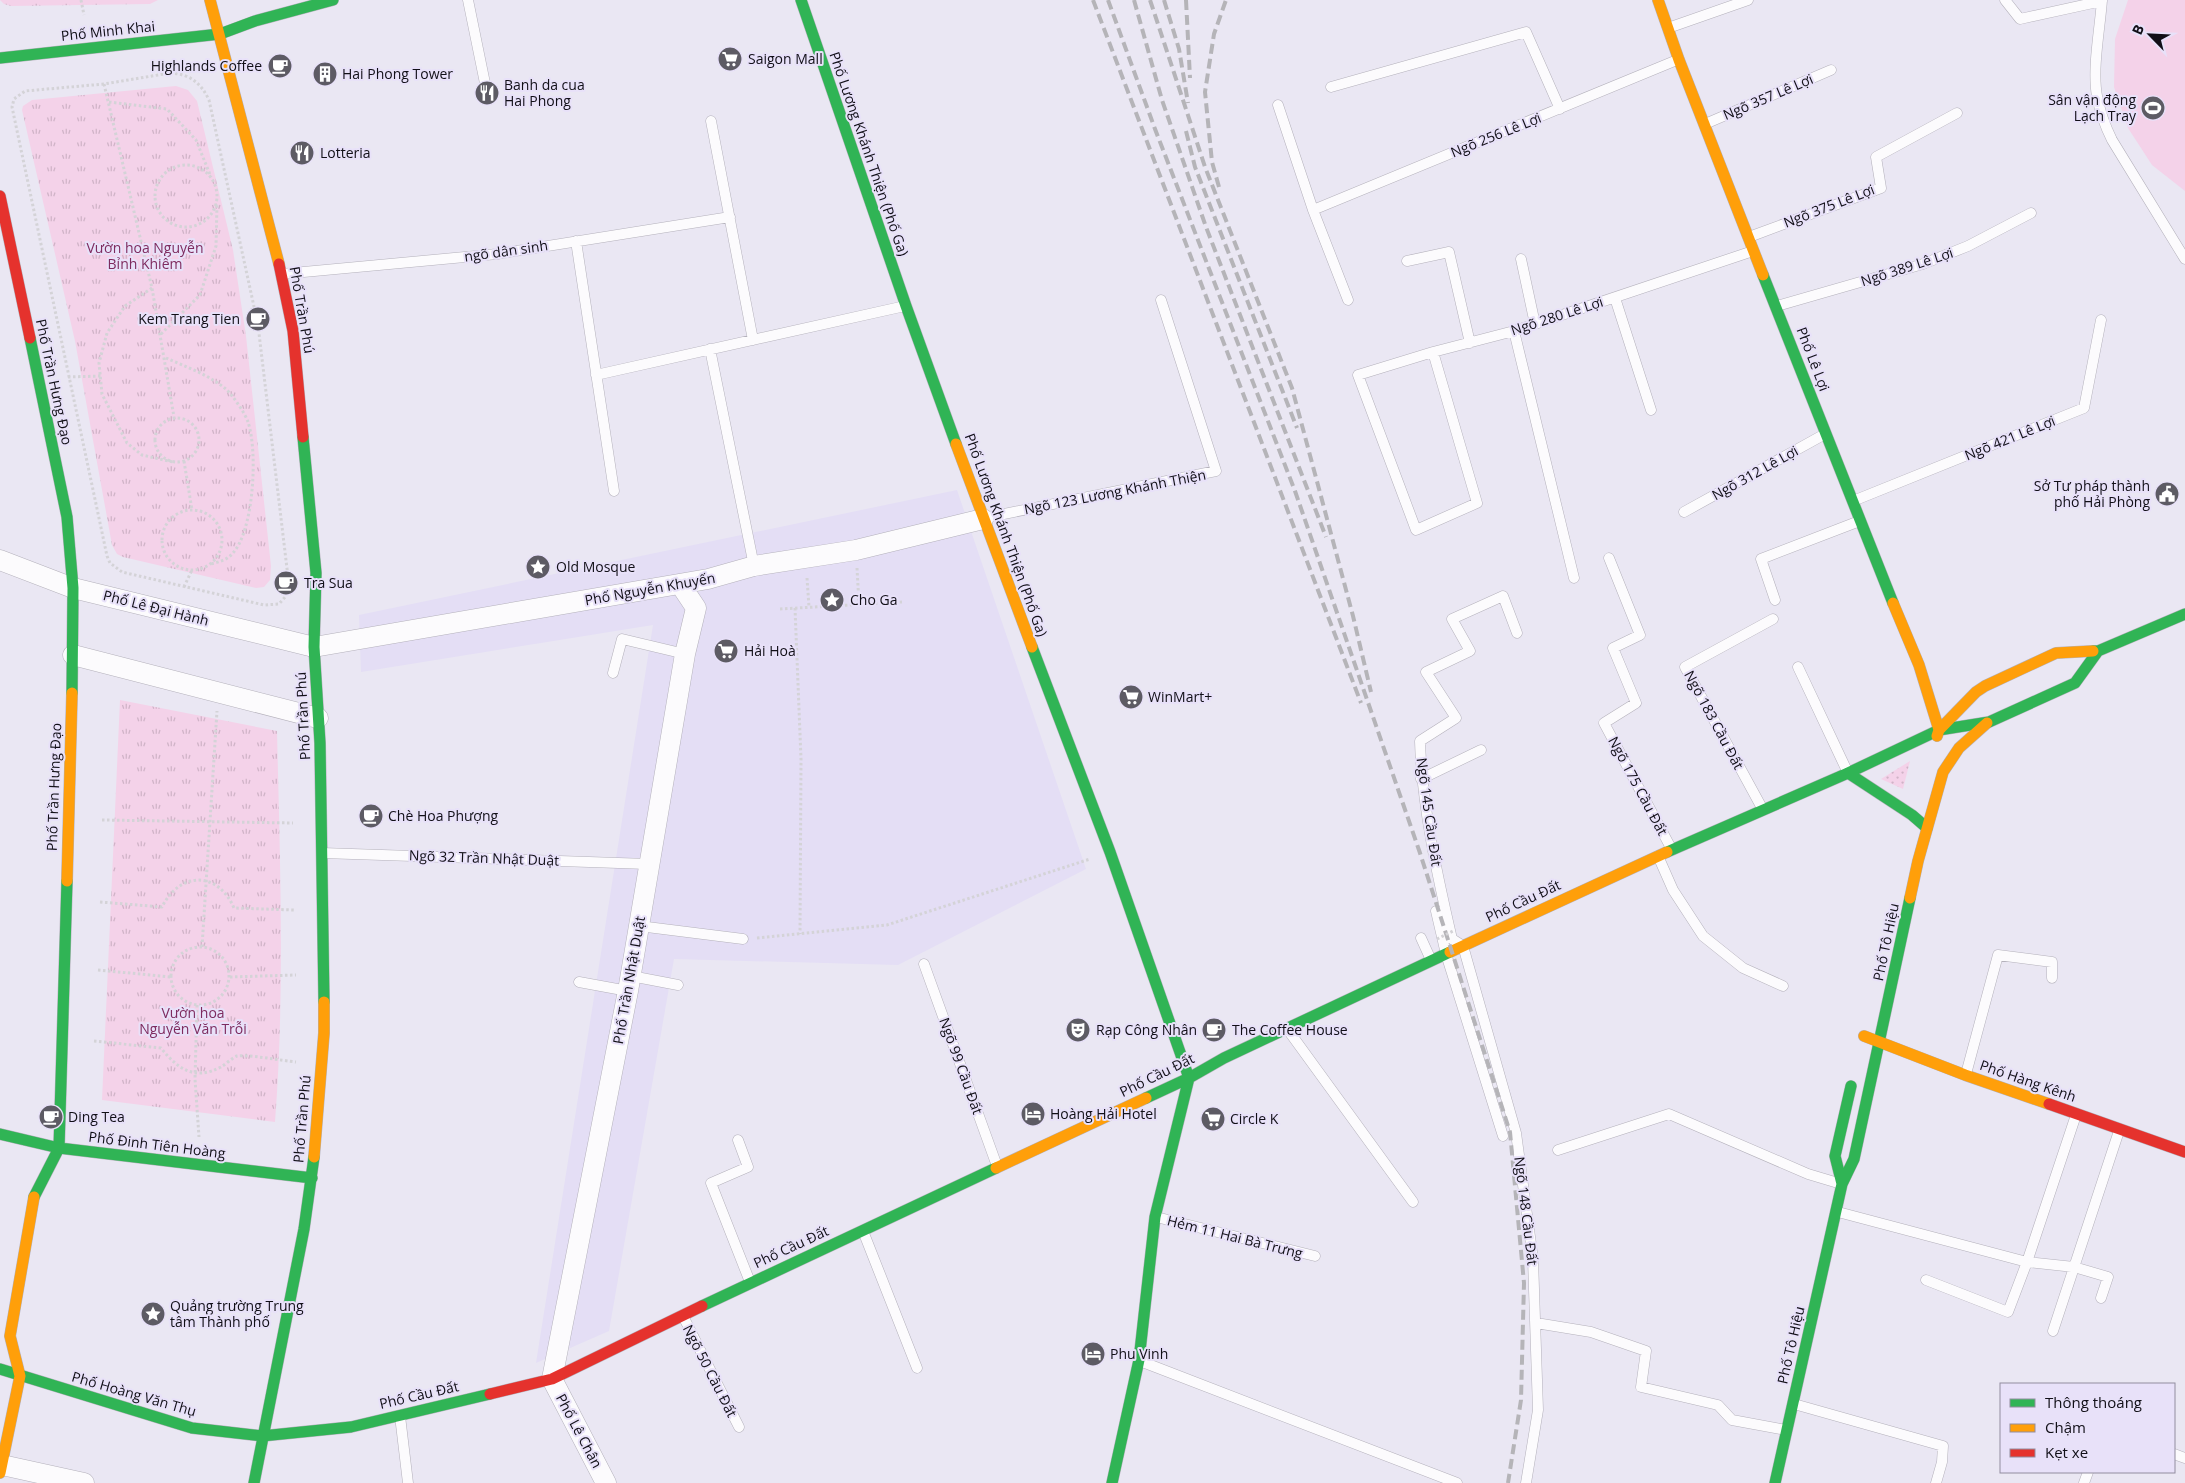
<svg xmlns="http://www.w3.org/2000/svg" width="2185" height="1483" viewBox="0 0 2185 1483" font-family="'Open Sans',sans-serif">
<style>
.built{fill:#e4def5}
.grass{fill:url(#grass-dots)}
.park{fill:url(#park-tufts)}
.pitch{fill:#f4d2e9}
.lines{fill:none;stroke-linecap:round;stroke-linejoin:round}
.lane-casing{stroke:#b4b1bb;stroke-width:11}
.street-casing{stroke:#b4b1bb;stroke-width:21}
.fast-casing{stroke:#b4b1bb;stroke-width:12}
.slow-casing{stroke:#b4b1bb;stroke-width:12}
.jam-casing{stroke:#b4b1bb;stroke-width:12}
.path{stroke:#d4d3d7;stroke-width:3;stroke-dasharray:2.5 2.5;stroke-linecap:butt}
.lane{stroke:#fcfbfd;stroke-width:10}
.street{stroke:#fcfbfd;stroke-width:20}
.fast{stroke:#30b455;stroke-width:11}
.slow{stroke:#ff9f0a;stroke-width:11}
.jam{stroke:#e5322d;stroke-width:11}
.rail{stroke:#b5b4b8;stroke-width:4;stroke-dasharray:10 5;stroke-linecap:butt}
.path-bridge{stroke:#d4d3d7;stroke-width:3;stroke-dasharray:2.5 2.5;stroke-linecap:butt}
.labels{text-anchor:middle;stroke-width:4;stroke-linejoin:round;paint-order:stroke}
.street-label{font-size:14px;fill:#110f17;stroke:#e8e1f9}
.poi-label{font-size:14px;fill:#110f17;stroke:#e8e1f9;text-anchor:start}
.park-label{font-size:14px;fill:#7e2b5f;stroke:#e8e1f9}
</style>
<defs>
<pattern id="grass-dots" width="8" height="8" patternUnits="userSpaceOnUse" patternTransform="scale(1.25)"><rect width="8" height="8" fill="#f4d2e9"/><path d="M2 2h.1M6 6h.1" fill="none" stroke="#d0b3c7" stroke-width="1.8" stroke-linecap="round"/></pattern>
<pattern id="park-tufts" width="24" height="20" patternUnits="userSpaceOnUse" patternTransform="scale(1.25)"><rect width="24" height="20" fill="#f4d2e9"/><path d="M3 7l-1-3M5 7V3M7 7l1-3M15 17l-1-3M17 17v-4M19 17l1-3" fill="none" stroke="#d0b3c7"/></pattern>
</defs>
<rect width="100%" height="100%" fill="#eae7f3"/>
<path class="built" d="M957,490L1086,869L898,965L674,959L609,1331L536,1363L653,625L361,672L359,615Z"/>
<path class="grass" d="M1910,761L1903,789L1881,779Z"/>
<path class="park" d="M0,0H158L150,4L11,6L4,4Z
M176,86L188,90L197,101L233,250L246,336L271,566L270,580L264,587L256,588L123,557L117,554L112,545L75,341L22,110L23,106L32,100Z
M120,700L277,731C280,862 285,992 275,1122L102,1100Z"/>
<path class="pitch" d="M2128,0H2185V191L2152,165L2128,128L2114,87L2115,39Z"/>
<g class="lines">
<defs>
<path id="lane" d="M468,0L487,93
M2005,0L2020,19L2102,1
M2102,0C2100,29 2092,68 2097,96C2100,112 2105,126 2112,140L2185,259
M1668,28L1748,0
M1331,87L1526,32L1560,109
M1278,105L1313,210L1348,300
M711,121L753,340
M1705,124L1831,70
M1313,210L1677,60
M1749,237L1881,188L1876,157L1957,113
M576,241L614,491
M1521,259L1535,324
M1407,261L1449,252L1470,343
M282,274L497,254L730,217
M1615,298L1651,410
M1777,306L1923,264L1968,246L2031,213
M1514,331L1574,578
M710,349L754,566
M1433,352L1477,503L1416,530L1358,375L1433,352L1514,331L1753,251
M596,375L905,306
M1853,501L2084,408L2101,320
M1684,512L1825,434
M984,518L1216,471L1161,300
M1609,558L1640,635L1613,648L1636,703L1604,723L1671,848
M1775,600L1761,559L1857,522
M1517,633L1503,596L1452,619L1470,651L1426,672L1456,718L1420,741C1422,807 1437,874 1452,939L1463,946L1516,1133L1533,1259L1538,1410L1526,1483
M1798,667L1848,773
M613,673L622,639L685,654
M1421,779L1481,750
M1762,808L1685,667L1773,619
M322,853L648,864
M1658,856L1673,890L1703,936L1743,968L1783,986
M1436,911L1446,954L1503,1136
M639,926L743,939
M1421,938L1431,960
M924,964L997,1166
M631,976L678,985
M579,982L628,991
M1288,1030L1413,1202
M1966,1074L1998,955L2052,962V978
M738,1140L748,1167L711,1183L750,1282
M1558,1150L1669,1114L1808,1174L1838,1183
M1838,1212L2027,1262L2076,1115
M1156,1217L1315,1256
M863,1231L917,1368
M1926,1280L2008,1312L2027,1262L2074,1267L2108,1277L2101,1298
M683,1316L739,1427
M1536,1323L1591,1332L1646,1351L1641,1387L1718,1405L1732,1420L1786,1430
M2053,1331L2119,1131
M1140,1361L1457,1483
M1794,1404L1943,1446L1942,1462L1936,1483
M400,1416L408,1483
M2174,1454L2185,1458
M2084,1483L2088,1472"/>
<path id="street" d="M0,560L73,588L314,647L708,579L754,566L856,550L983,519
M73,655L318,718
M2,1465L84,1483
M606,1483L552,1379L628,991L685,654L696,608L680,584"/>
<path id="fast" d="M801,0L906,306L956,444
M0,58L220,34L255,21L333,0
M1763,275L1893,603
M30,338L67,517L73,588L72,693
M303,437L316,573L314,647L320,743L324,1002
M1032,647L1110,852L1189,1078
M2093,651H2098L2185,614
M1848,773L1912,815L1927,828
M1667,852L1848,773L1939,730L1989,722L2075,683L2098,651
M1146,1098L1189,1078L1224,1058L1450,952
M0,1134L59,1148L312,1178
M1842,1184L1835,1156L1851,1086
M34,1197L59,1148L67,881
M702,1306L996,1168
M0,1369L192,1428L262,1436L351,1427L490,1394
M254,1483L304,1229L314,1157
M1112,1483L1139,1360L1155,1217L1189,1078
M1775,1483L1842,1184L1854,1159L1910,898"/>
<path id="slow" d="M210,0L279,264
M1658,0L1679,60L1763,275
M956,444L1032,647
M1893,603L1919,665L1939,730
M1937,736L1939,730L1976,692L1985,686L2056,653L2093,651
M67,881L72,693
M1910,898L1918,861L1943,772L1959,748L1987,723
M1450,952L1667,852
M1864,1036L1965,1075L2049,1104
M314,1157L324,1033V1002
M996,1168L1146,1098
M0,1473L20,1376L10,1336L34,1197"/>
<path id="jam" d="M0,196L30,338
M279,264L293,331L303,437
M2049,1104L2185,1152
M490,1394L552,1379L702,1306"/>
</defs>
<use href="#lane" class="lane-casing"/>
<use href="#street" class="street-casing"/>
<use href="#fast" class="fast-casing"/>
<use href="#slow" class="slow-casing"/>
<use href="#jam" class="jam-casing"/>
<path class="path" d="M81,0L84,15
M170,73C190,74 201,83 209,100L258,325L288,577L286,596L279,604L264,605L122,572L110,563L107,556L12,107L14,99L25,91L104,84Z
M104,84L152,288L174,417
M109,102L167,109L196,140L211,177
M155 196a31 31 0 1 1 62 0a31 31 0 1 1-62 0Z
M152,288L125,306L107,333L99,363L102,394L127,443L142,455L173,462
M161,334L200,295L216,246L217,204
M166,358C186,367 210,375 227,390C233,396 245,413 248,422C258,451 254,532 232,554C227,560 219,562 211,564
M68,377L101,376
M155 440a22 22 0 1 1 44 0a22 22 0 1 1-44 0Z
M184,461L192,510
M162 540a30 30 0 1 1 60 0a30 30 0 1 1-60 0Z
M857,568L859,604
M807,578L809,607
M184,587L192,570
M795,608L801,759L800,934
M780,609L902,602
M102,820L293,823
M100,902L162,907C180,871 218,871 234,908L294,910
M757,938L887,925L1090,859
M171 976a29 29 0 1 1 58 0a29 29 0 1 1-58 0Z
M202,947L217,711
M98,970L171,977
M230,977L296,975
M197,1005L195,1079L199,1137
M94,1041L161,1048C178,1069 194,1081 221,1067C226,1064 232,1058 237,1056C246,1054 285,1061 296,1062"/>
<use href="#lane" class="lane"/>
<use href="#street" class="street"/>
<use href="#fast" class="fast"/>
<use href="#slow" class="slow"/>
<use href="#jam" class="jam"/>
<path class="rail" d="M1093,0L1361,703
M1108,0L1155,129L1295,491L1420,853L1510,1132L1524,1283L1521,1400L1508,1483
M1134,0L1162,100L1206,227L1326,537
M1150,0L1205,167L1292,388L1353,616L1371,692
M1164,0L1179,49L1188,103
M1186,0L1190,78
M1186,131L1195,167L1297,428
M1219,187L1212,162L1205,92L1214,34L1226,0"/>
<path class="path-bridge" d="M1437,939L1453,931"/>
</g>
<defs>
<symbol id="supermarket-disc" viewBox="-11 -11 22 22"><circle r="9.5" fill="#5d5b64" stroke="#e8e1f9"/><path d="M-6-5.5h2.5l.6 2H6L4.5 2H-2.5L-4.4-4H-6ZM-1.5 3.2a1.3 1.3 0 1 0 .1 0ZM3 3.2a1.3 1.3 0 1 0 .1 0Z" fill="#fff"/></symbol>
<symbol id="cafe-disc" viewBox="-11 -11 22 22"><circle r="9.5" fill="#5d5b64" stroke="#e8e1f9"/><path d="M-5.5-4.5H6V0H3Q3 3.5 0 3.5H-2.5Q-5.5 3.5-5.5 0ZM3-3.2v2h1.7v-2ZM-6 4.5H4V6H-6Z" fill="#fff"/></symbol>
<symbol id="building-disc" viewBox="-11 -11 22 22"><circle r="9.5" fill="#5d5b64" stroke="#e8e1f9"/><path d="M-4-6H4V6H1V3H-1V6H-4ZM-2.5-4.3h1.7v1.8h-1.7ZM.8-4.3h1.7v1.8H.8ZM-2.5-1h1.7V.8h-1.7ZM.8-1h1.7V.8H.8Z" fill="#fff"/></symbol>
<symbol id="restaurant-disc" viewBox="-11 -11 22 22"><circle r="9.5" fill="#5d5b64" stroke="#e8e1f9"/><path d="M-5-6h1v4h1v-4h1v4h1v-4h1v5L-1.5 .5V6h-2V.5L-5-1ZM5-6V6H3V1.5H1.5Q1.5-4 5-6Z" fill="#fff"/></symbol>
<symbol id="stadium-disc" viewBox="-11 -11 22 22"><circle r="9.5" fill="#5d5b64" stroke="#e8e1f9"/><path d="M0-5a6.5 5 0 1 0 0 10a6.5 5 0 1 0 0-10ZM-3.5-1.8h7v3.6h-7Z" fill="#fff"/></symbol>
<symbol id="civic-disc" viewBox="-11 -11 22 22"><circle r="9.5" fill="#5d5b64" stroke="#e8e1f9"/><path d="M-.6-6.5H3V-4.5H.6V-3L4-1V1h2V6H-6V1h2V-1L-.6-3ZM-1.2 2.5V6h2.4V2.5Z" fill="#fff"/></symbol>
<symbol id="sight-disc" viewBox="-11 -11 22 22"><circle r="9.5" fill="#5d5b64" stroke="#e8e1f9"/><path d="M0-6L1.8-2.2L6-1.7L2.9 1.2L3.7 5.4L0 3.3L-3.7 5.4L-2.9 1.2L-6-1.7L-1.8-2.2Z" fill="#fff"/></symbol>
<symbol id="theatre-disc" viewBox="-11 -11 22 22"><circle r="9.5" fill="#5d5b64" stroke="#e8e1f9"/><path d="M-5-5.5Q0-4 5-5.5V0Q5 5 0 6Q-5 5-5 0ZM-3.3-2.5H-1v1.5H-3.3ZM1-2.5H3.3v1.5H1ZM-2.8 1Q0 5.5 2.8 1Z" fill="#fff"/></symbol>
<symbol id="hotel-disc" viewBox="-11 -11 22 22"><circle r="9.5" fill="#5d5b64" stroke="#e8e1f9"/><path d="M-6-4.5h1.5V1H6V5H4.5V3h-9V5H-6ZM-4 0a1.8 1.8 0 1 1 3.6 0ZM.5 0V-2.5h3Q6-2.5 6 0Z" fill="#fff"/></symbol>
</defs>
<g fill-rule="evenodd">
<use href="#supermarket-disc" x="716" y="45" width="28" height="28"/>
<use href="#cafe-disc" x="266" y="52" width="28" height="28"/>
<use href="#building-disc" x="311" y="60" width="28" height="28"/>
<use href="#restaurant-disc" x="473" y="79" width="28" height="28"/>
<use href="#stadium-disc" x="2139" y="94" width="28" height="28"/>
<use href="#restaurant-disc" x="288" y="139" width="28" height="28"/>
<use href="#cafe-disc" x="244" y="305" width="28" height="28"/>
<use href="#civic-disc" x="2153" y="480" width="28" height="28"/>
<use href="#sight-disc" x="524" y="553" width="28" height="28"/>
<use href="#cafe-disc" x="272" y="569" width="28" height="28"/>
<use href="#sight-disc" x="818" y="586" width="28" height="28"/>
<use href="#supermarket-disc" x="712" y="637" width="28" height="28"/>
<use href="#supermarket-disc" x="1117" y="683" width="28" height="28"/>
<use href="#cafe-disc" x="357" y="802" width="28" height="28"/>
<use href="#theatre-disc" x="1064" y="1016" width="28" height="28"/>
<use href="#cafe-disc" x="1200" y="1016" width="28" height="28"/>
<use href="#hotel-disc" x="1019" y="1100" width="28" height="28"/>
<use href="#cafe-disc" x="37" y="1103" width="28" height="28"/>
<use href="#supermarket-disc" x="1199" y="1105" width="28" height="28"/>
<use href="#sight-disc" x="139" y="1300" width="28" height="28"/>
<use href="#hotel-disc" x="1079" y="1340" width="28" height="28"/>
</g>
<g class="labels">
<g class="street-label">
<text transform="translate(108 31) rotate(-6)" y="5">Phố Minh Khai</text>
<text transform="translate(1768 97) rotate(-23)" y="5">Ngõ 357 Lê Lợi</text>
<text transform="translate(1496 135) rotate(-22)" y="5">Ngõ 256 Lê Lợi</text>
<text transform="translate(869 154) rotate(71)" y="5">Phố Lương Khánh Thiện (Phố Ga)</text>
<text transform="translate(1829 206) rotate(-21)" y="5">Ngõ 375 Lê Lợi</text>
<text transform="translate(506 251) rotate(-8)" y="5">ngõ dân sinh</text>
<text transform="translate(1907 267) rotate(-18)" y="5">Ngõ 389 Lê Lợi</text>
<text transform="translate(302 310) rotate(80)" y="5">Phố Trần Phú</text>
<text transform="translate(1557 316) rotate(-18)" y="5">Ngõ 280 Lê Lợi</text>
<text transform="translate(1813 359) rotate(69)" y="5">Phố Lê Lợi</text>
<text transform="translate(54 382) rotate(78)" y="5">Phố Trần Hưng Đạo</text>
<text transform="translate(2010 438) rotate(-22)" y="5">Ngõ 421 Lê Lợi</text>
<text transform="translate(1755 473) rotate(-29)" y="5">Ngõ 312 Lê Lợi</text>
<text transform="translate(1115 492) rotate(-11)" y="5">Ngõ 123 Lương Khánh Thiện</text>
<text transform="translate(1006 535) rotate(70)" y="5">Phố Lương Khánh Thiện (Phố Ga)</text>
<text transform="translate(650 589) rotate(-10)" y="5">Phố Nguyễn Khuyến</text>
<text transform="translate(156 608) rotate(14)" y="5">Phố Lê Đại Hành</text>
<text transform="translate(303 716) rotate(-93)" y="5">Phố Trần Phú</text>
<text transform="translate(1714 720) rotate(62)" y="5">Ngõ 183 Cầu Đất</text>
<text transform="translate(1638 786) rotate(62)" y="5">Ngõ 175 Cầu Đất</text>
<text transform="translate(54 787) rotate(-88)" y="5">Phố Trần Hưng Đạo</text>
<text transform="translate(1429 812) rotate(82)" y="5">Ngõ 145 Cầu Đất</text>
<text transform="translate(484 858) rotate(2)" y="5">Ngõ 32 Trần Nhật Duật</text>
<text transform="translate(1523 901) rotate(-25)" y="5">Phố Cầu Đất</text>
<text transform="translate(1886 942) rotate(-78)" y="5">Phố Tô Hiệu</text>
<text transform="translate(629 980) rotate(-80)" y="5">Phố Trần Nhật Duật</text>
<text transform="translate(961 1066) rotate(70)" y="5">Ngõ 99 Cầu Đất</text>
<text transform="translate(1157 1075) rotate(-26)" y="5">Phố Cầu Đất</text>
<text transform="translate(2028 1081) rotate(19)" y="5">Phố Hàng Kênh</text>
<text transform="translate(302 1119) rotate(-85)" y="5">Phố Trần Phú</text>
<text transform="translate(157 1145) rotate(7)" y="5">Phố Đinh Tiên Hoàng</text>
<text transform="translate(1526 1211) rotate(83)" y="5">Ngõ 148 Cầu Đất</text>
<text transform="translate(1235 1237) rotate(14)" y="5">Hẻm 11 Hai Bà Trưng</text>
<text transform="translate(791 1247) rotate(-25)" y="5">Phố Cầu Đất</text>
<text transform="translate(1791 1345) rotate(-77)" y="5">Phố Tô Hiệu</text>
<text transform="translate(710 1371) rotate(63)" y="5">Ngõ 50 Cầu Đất</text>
<text transform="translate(134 1394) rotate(16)" y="5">Phố Hoàng Văn Thụ</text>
<text transform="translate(419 1395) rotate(-13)" y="5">Phố Cầu Đất</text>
<text transform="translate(579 1431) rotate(62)" y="5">Phố Lê Chân</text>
</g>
<g class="poi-label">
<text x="748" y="64">Saigon Mall</text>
<text x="262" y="71" text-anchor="end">Highlands Coffee</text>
<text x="342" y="79">Hai Phong Tower</text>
<text x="504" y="90">Banh da cua<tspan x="504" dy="16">Hai Phong</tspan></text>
<text x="2136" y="105" text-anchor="end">Sân vận động<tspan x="2136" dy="16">Lạch Tray</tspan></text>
<text x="320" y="158">Lotteria</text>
<text x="240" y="324" text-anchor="end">Kem Trang Tien</text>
<text x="2150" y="491" text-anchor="end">Sở Tư pháp thành<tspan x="2150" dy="16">phố Hải Phòng</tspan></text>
<text x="556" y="572">Old Mosque</text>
<text x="304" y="588">Tra Sua</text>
<text x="850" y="605">Cho Ga</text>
<text x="744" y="656">Hải Hoà</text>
<text x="1148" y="702">WinMart+</text>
<text x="388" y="821">Chè Hoa Phượng</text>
<text x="1096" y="1035">Rạp Công Nhân</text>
<text x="1232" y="1035">The Coffee House</text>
<text x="1050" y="1119">Hoàng Hải Hotel</text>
<text x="68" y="1122">Ding Tea</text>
<text x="1230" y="1124">Circle K</text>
<text x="170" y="1311">Quảng trường Trung<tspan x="170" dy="16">tâm Thành phố</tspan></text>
<text x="1110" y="1359">Phu Vinh</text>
</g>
<g class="park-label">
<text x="145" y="253">Vườn hoa Nguyễn<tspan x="145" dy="16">Bỉnh Khiêm</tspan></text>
<text x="193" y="1018">Vườn hoa<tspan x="193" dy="16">Nguyễn Văn Trỗi</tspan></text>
</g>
</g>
<rect x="2000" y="1383" width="175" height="90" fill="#e8e1f9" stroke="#928d9f"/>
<rect x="2010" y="1399" width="25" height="8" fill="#30b455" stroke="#928d9f"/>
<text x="2045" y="1408" font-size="15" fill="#110f17">Thông thoáng</text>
<rect x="2010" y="1424" width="25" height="8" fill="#ff9f0a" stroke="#928d9f"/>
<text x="2045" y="1433" font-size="15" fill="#110f17">Chậm</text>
<rect x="2010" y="1449" width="25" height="8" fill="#e5322d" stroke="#928d9f"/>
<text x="2045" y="1458" font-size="15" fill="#110f17">Kẹt xe</text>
<g transform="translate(2150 35) rotate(294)" stroke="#e8e1f9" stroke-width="4" paint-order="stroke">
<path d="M0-4L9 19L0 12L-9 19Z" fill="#110f17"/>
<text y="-8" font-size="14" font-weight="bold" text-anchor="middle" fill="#110f17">B</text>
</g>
</svg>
